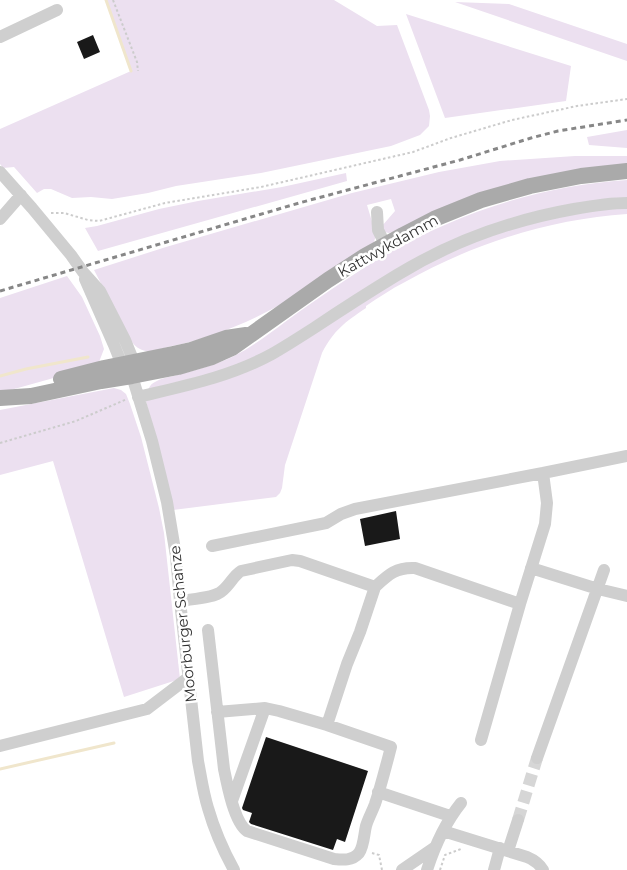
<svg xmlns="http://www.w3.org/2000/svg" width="627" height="870" viewBox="0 0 627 870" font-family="Montserrat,sans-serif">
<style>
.green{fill:#ece0f0}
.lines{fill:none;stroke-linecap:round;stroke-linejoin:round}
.stream{stroke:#f0e6cc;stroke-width:3}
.building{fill:#191919}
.minor-tunnel{stroke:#d6d6d6;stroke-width:12;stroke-dasharray:12 6;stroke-linecap:butt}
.path{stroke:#ccc;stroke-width:2;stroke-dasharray:2.5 2.5;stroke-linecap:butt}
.minor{stroke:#cfcfcf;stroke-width:12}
.major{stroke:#aaa;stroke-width:16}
.rail{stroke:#878787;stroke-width:3;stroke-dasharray:5 4;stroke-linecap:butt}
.labels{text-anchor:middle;stroke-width:5;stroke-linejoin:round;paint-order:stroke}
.street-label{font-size:15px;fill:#323232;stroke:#fff}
</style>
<rect width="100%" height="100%" fill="#fff"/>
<path class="green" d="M106,0H334L377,26L397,25L429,110L430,116L429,126L420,135L391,146L261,173L176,186L148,193L112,199L91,197L72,198L51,189H44L37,193L14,167L3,168L0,164V129L131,71Z
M455,2L509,4L627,44V61Z
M406,14L571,66L566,101L445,118Z
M627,130V148L589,145L587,137Z
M575,156H627V165L389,233L384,232L382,226L395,211L391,199L367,205L376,235L374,242C349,259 324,278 298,294C260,318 216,337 172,346C154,350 143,357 131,341L94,270L166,247L352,193L439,172L500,161Z
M346,173L347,181L98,251L85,228L97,226L159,209L198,201L282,187Z
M627,180V214C550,219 472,244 405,282C391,289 378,298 366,306V308C345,322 334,330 322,353L288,456L285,465L282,488L280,493L276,497L173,510L146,401L238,368L148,390C150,386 151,384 155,382C161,378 170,377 177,375C196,370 216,365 234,356C252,347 269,334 285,322C304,308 324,294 344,281C429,223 523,187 627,180Z
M67,276L82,297L100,336L104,349L99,362L100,365L0,393V298Z
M114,388L121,390L126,394L130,404L141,437L159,508L164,533L180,679L124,697L53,461L0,475V410Z"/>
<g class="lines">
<path class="stream" d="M106,0L131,71
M0,376L26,369L88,357
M0,769L114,743"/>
</g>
<path class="building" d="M93,35L100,52L84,59L77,42Z
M396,511L400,539L365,546L360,519Z
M266,737L368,771L345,842L337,839L333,850L251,824L249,822L252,813L243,810L242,808Z"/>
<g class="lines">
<path class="minor-tunnel" d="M518,820L537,758"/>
<path class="path" d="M113,0L137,62L138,71
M51,213H64L88,220L99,221L165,203L261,187L413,152L451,138L512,120L577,106L627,99
M0,443L76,421L127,399
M372,853L379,855L382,870
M440,870L445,855L461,849"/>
<path class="minor" d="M0,37L57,10
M0,172L32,208L71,255L83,272L100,291L125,340L134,362
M377,212L378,230L385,244
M0,219L21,195
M85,279L114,345L122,365
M132,376L152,441L167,502L176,556L180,601L198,761C201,776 203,792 208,808C214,829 223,850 234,870
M138,397C184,386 230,377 272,354C286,346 300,337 314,328C341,310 369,292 397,275C451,242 512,220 574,209C591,206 610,203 627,203
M543,473L627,456
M212,546L326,523L341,514L355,509L543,473L547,503L545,524L520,604L481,740
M531,568L598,589L627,596
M375,587C388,575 396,567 415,568L520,604
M180,601C191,599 215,598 222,591C230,585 233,576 241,571L292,560L300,561L375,587L360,632L347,664L327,725L279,711L265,708L217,712
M208,630L224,769C227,784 234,822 247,831L334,859C343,860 352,861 359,853C364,846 364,834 366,826C368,819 372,812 375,804C381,786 386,766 391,747L327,725
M0,746L147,709L189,677
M537,758L604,570
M378,792L450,816
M232,801L265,708
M443,831L527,857C534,860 539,863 543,870
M508,851L518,820
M402,870L434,848
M427,870C435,845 445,823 461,803
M494,870L500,848"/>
<path class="major" d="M61,379L104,368L173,354L191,350L226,338L246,335
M0,398L31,396L101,381L132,376L178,367L212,357L232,348L328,280L365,256L403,235L434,219L481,200L530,186L581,176L627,171"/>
<path class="rail" d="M0,291L299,203L460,160L531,138L558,131L627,120"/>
</g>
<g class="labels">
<g class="street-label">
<text transform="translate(388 246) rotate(-29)" y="5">Kattwykdamm</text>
<text transform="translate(183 624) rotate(-96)" y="5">Moorburger Schanze</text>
</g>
</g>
</svg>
